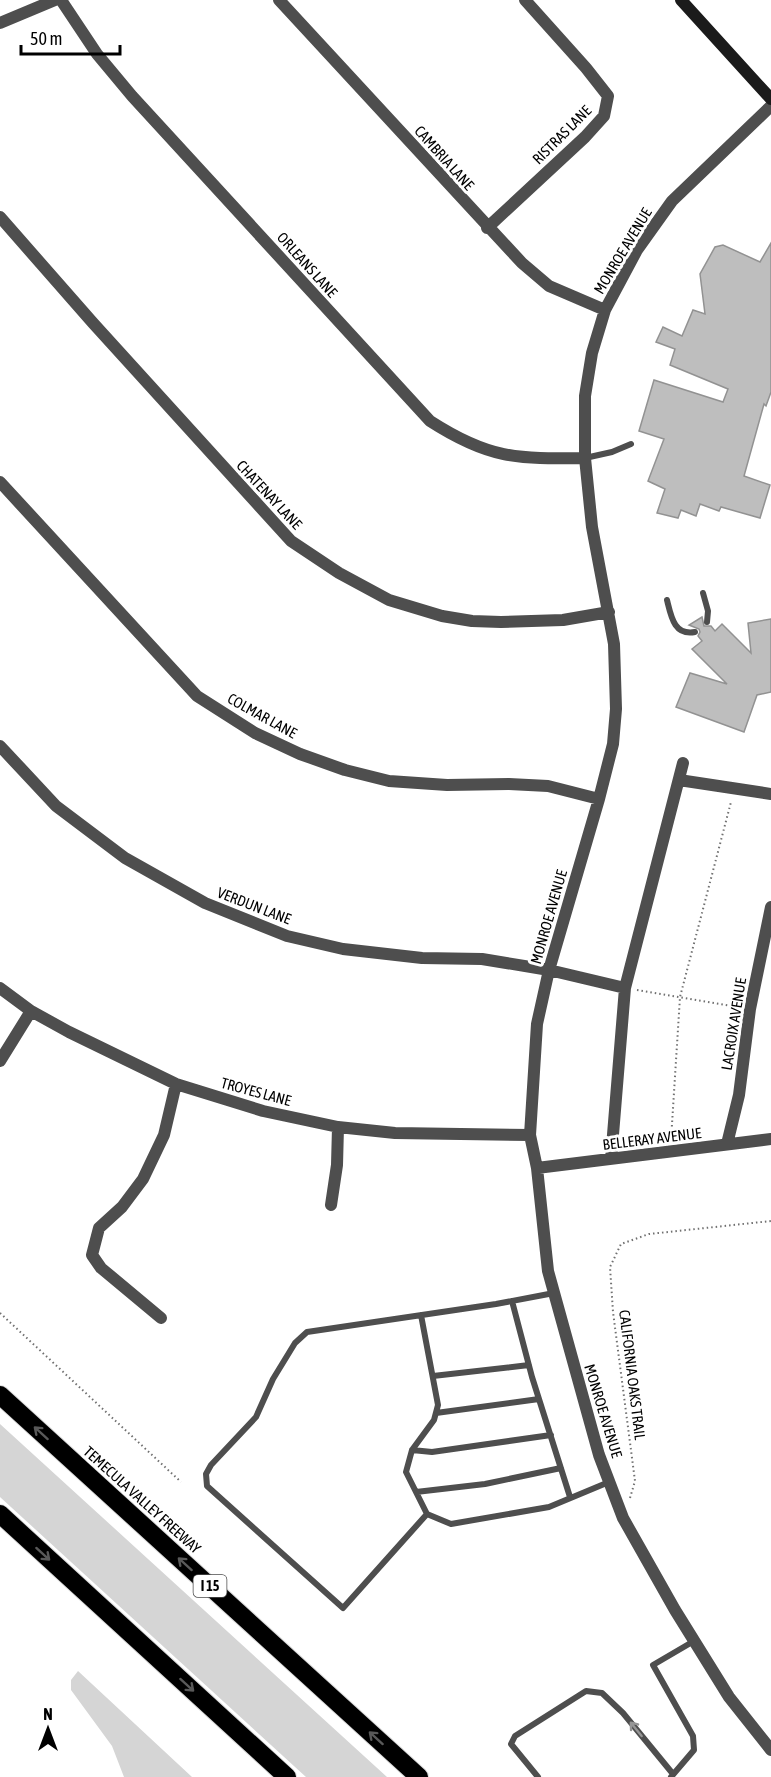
<svg xmlns="http://www.w3.org/2000/svg" width="771" height="1777" viewBox="0 0 771 1777" font-family="'Asap Condensed',sans-serif">
<style>
.green{fill:#d5d5d5}
.building{fill:#bebebe;stroke:#929292;stroke-width:1.5}
.lines{fill:none;stroke-linecap:round;stroke-linejoin:round}
.highway-casing{stroke:#dbdbdb;stroke-width:20}
.path{stroke:#707070;stroke-width:2;stroke-dasharray:1.5 3;stroke-linecap:butt}
.lane{stroke:#4e4e4e;stroke-width:6}
.street{stroke:#4e4e4e;stroke-width:12}
.secondary{stroke:#1b1b1b;stroke-width:12}
.highway{stroke:#000;stroke-width:18}
.oneway{stroke:#595959}
.oneway2{stroke:#959595}
.labels{text-anchor:middle;stroke-width:6;stroke-linejoin:round;paint-order:stroke}
.shield{fill:#fff;stroke:#4c4c4c;stroke-width:1.5}
.shield-label{font-size:14px;font-weight:bold;fill:#000}
.street-label{font-size:15px;fill:#000;stroke:#fff}
</style>
<rect width="100%" height="100%" fill="#fff"/>
<path class="green" d="M0,1424L387,1777H306L0,1497Z
M78,1671L192,1777H124L112,1746L71,1690V1680Z"/>
<path class="building" d="M771,243V392L766,406L764,404L744,476L770,485L760,518L721,507L719,511L700,504L696,516L681,510L678,518L657,513L665,489L648,481L664,439L639,431L654,380L723,402L728,389L670,365L675,349L656,342L663,327L682,336L693,310L705,314L700,274L715,247L723,245L760,262Z
M702,617L704,626H711L715,631L722,624L751,653L748,623L771,619V692L757,695L744,732L676,707L690,673L727,684L692,649L702,641L698,636L700,632L699,629L689,625Z"/>
<g class="lines">
<defs>
<path id="highway" d="M0,1395L419,1777
M0,1514L287,1777"/>
</defs>
<use href="#highway" class="highway-casing"/>
<path class="path" d="M637,990L738,1007
M671,1140L680,997L731,802
M0,1313L181,1482
M630,1498L635,1481L613,1312L610,1267L621,1244L649,1234L771,1221"/>
<path class="lane" d="M585,458L612,452L631,444
M703,593L708,611L707,622
M667,600C671,616 674,636 695,632
M512,1301L532,1377L570,1497
M421,1315L438,1405L434,1420L412,1450L406,1472L427,1514L451,1524L549,1507L609,1482
M433,1376L529,1365
M436,1413L539,1399
M412,1450L432,1452L551,1435
M416,1492L485,1484L561,1468
M427,1514L343,1608L207,1486L206,1474L211,1465L256,1417L273,1379L295,1343L307,1332L496,1304L554,1293
M538,1777L511,1744L515,1736L586,1691L602,1693L623,1713L673,1774
M671,1777L694,1750L693,1736L653,1665L694,1641"/>
<path class="street" d="M61,0L97,54L132,96L430,421C489,459 516,459 585,458
M279,0L522,263L549,286L605,310
M0,23L55,0
M771,106L672,201L637,250L605,310L592,353L585,396V458L592,527L614,644L616,709L613,744L599,799L549,970L537,1024L530,1135L537,1168L548,1271L599,1455L623,1518L675,1610L729,1697L771,1750
M0,217L93,323L291,541L339,573L389,600L442,616L472,621L501,622L563,620L609,612
M487,228L585,137L604,116L608,96L586,68L525,0
M0,482L197,696L255,733L300,754L345,770L389,781L447,785L509,784L548,786L599,799
M0,746L56,806L125,858L205,903L287,936L343,949L422,958L482,959L549,970L625,988
M679,780L771,794
M0,988L31,1011L69,1032L176,1084L263,1111L338,1127L395,1133L530,1135
M0,1061L31,1011
M727,1144L739,1095L750,1009L771,907
M611,1159L625,988L683,763
M537,1168L771,1139
M331,1205L337,1165L338,1127
M161,1318L101,1268L92,1255L99,1228L122,1207L143,1179L164,1135L176,1084"/>
<path class="secondary" d="M681,0L771,99"/>
<use href="#highway" class="highway"/>
</g>
<defs><path id="oneway-shaft" d="M-6 0H5M1.5-3L5.5 0L1.5 3" fill="none" stroke-width="1.6" stroke-linecap="round" stroke-linejoin="round" transform="scale(1.5)"/></defs>
<g class="oneway">
<use href="#oneway-shaft" transform="translate(41 1433) rotate(-138)"/>
<use href="#oneway-shaft" transform="translate(43 1554) rotate(42)"/>
<use href="#oneway-shaft" transform="translate(185 1564) rotate(-138)"/>
<use href="#oneway-shaft" transform="translate(187 1685) rotate(42)"/>
<use href="#oneway-shaft" transform="translate(376 1738) rotate(-138)"/>
</g>
<use class="oneway2" href="#oneway-shaft" transform="translate(636 1729) rotate(-129)"/>
<g class="labels">
<rect class="shield" x="193.5" y="1575" width="33" height="22" rx="4.5"/>
<g class="shield-label">
<text x="210" y="1591">I 15</text>
</g>
<g class="street-label">
<text transform="translate(562 135) rotate(-45)" y="5">RISTRAS LANE</text>
<text transform="translate(444 158) rotate(48)" y="5">CAMBRIA LANE</text>
<text transform="translate(623 251) rotate(-59)" y="5">MONROE AVENUE</text>
<text transform="translate(307 265) rotate(48)" y="5">ORLEANS LANE</text>
<text transform="translate(269 495) rotate(47)" y="5">CHATENAY LANE</text>
<text transform="translate(262 716) rotate(29)" y="5">COLMAR LANE</text>
<text transform="translate(254 906) rotate(21)" y="5">VERDUN LANE</text>
<text transform="translate(549 917) rotate(-74)" y="5">MONROE AVENUE</text>
<text transform="translate(734 1024) rotate(-81)" y="5">LACROIX AVENUE</text>
<text transform="translate(256 1092) rotate(15)" y="5">TROYES LANE</text>
<text transform="translate(652 1139) rotate(-7)" y="5">BELLERAY AVENUE</text>
<text transform="translate(632 1375) rotate(83)" y="5">CALIFORNIA OAKS TRAIL</text>
<text transform="translate(603 1411) rotate(73)" y="5">MONROE AVENUE</text>
<text transform="translate(142 1500) rotate(42)" y="5">TEMECULA VALLEY FREEWAY</text>
</g>
</g>
<g transform="translate(48 1729)" stroke="#ffffff" stroke-width="4.5" paint-order="stroke">
<path d="M0-4.5L10 22L0 15L-10 22Z" fill="#000000"/>
<text y="-9" font-size="16" font-weight="bold" text-anchor="middle" fill="#000000">N</text>
</g>
<path d="M21 45v9h99v-9" fill="none" stroke="#000000" stroke-width="3"/>
<text x="30" y="45" font-size="18" fill="#000000" stroke="#ffffff" stroke-width="4.5" paint-order="stroke">50 m</text>
</svg>
